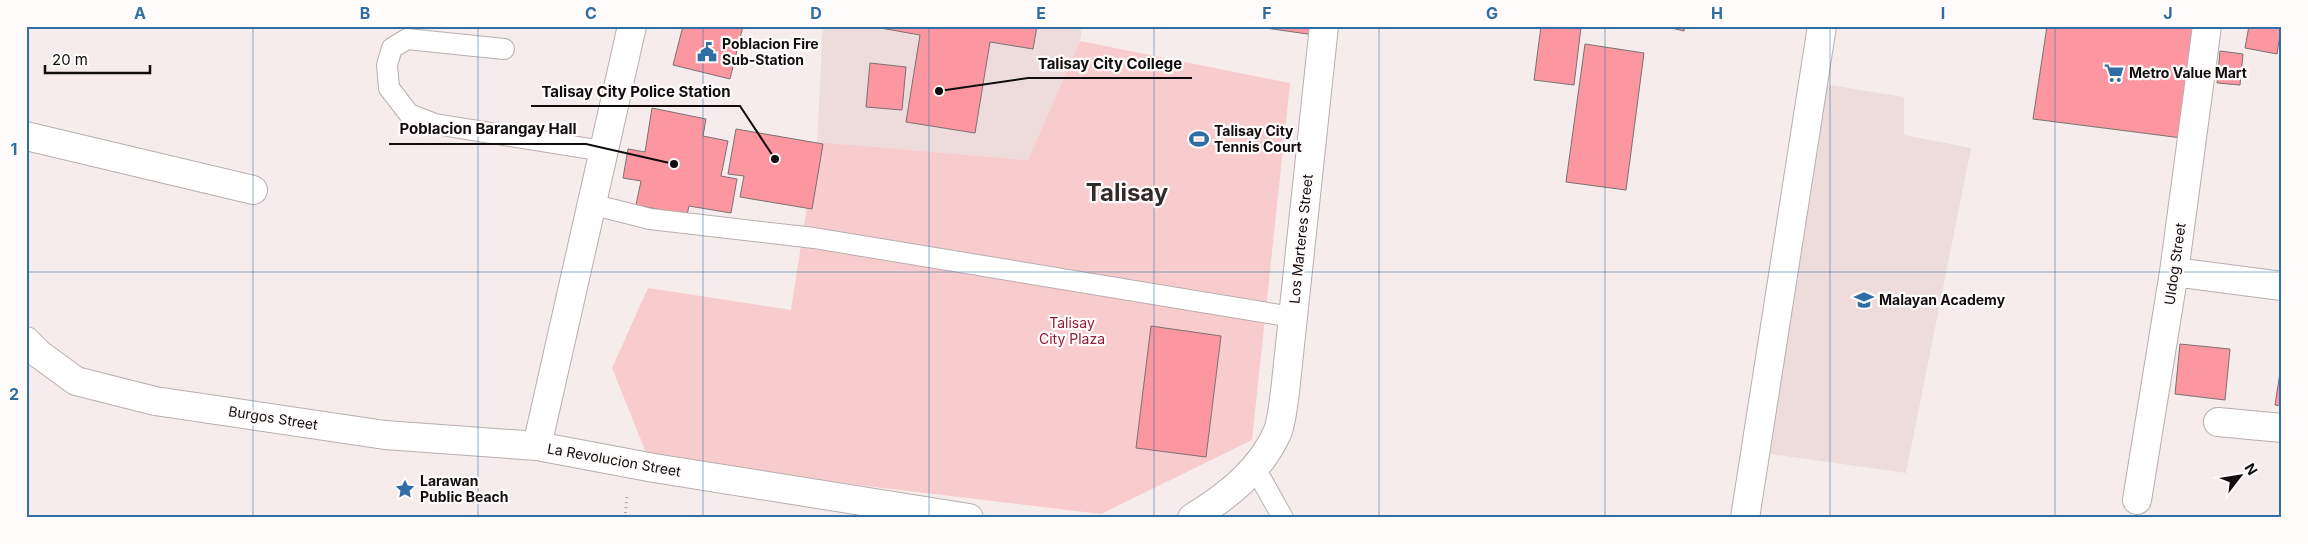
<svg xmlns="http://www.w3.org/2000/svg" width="2308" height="544" viewBox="0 0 2308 544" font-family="Inter,sans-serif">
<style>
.built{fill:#eedcdd}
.green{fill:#f8cbcd}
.building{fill:#fc97a1;stroke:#7a7171}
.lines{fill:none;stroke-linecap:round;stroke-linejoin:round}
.service-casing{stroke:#b8aeaf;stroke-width:22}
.minor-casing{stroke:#b8aeaf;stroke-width:30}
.path{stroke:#aaa2a2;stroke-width:3;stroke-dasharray:1 4;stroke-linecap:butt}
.service{stroke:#fff;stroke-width:20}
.minor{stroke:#fff;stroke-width:28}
.grid{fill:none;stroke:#2f6da4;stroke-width:1;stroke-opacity:0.55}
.labels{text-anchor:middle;stroke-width:4.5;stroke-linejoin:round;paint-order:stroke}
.poi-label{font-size:14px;font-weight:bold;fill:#110d0e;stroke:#fffbfb;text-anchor:start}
.street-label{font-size:14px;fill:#110d0e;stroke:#fffbfb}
.park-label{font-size:14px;fill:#921d37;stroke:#fffbfb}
.town-label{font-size:24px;font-weight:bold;fill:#322b2b;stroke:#fffbfb}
.leader{fill:none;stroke:#110d0e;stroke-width:2}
.callout-dot{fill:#110d0e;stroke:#fffbfb;stroke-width:2}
.callout-label{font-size:15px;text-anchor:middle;font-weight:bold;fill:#110d0e;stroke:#fffbfb;stroke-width:4.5;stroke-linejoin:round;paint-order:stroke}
.neatline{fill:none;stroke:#2f6da4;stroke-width:2}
.grid-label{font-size:16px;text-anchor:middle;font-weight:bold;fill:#2f6da4}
</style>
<rect width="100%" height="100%" fill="#f6ecec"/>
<path class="built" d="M823,26H1082L1080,41L1028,160L817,142Z
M1824,84L1904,97V135L1971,148L1906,473L1763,453Z"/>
<path class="green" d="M1080,41L1290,83L1252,440L1101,514L649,460L612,368L648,288L791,310L817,142L1028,160Z"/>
<path class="building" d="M683,26H743L730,79L673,65Z
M869,26H1037L1033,49L990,42L975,133L906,122L920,35Z
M1251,26H1316L1315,35Z
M1541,26L1581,27L1574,85L1534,80Z
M1663,26H1685L1684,31Z
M2047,26H2193L2182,138L2033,119Z
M2249,26L2281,28L2277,54L2245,48Z
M1585,44L1644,53L1626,190L1566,182Z
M2220,51L2243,54L2240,85L2217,83Z
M870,63L906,67L902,110L866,107Z
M652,108L706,119L703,136L728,141L721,176L737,179L731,213L689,206L687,215L636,205L641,181L623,178L628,149L645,152Z
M736,129L823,144L812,209L740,197L744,176L728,174Z
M1151,326L1221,336L1206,457L1136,448Z
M2180,344L2230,349L2225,400L2175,394Z
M2282,360V406L2275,405Z"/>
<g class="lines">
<defs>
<path id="service" d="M504,49L407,39L392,48L387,65L389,88L409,114L435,124L603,151
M591,204L650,219L814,238L1292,317
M1255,468L1283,518"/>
<path id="minor" d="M26,136L253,190
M2174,272L2282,286
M26,341L39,354L76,381L155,401L385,435L537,446L654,468L969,518
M2218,422L2282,428
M537,446L632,26
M2137,500L2174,272L2207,26
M1192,518C1228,496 1261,470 1278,431C1282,419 1283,405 1285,392L1324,26
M1745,518L1822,26"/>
</defs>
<use href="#service" class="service-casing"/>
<use href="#minor" class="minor-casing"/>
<path class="path" d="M625,518L627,496"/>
<use href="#service" class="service"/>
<use href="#minor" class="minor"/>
</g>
<path class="grid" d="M253,26V518M478,26V518M703,26V518M929,26V518M1154,26V518M1379,26V518M1605,26V518M1830,26V518M2055,26V518M26,272H2282"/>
<defs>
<symbol id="civic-bare" viewBox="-9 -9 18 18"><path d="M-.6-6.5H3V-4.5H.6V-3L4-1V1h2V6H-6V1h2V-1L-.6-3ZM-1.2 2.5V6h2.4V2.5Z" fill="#2f6da4" stroke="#fffbfb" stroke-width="2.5" paint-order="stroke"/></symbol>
<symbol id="supermarket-bare" viewBox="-9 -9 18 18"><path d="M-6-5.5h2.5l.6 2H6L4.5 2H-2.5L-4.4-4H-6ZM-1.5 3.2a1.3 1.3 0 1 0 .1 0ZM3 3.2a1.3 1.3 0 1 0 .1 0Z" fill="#2f6da4" stroke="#fffbfb" stroke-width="2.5" paint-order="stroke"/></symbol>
<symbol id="stadium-bare" viewBox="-9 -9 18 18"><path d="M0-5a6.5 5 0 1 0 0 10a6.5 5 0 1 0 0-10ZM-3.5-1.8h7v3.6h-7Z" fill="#2f6da4" stroke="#fffbfb" stroke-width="2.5" paint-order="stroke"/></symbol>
<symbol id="school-bare" viewBox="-9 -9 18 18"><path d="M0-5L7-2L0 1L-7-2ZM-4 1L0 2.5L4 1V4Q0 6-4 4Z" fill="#2f6da4" stroke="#fffbfb" stroke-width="2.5" paint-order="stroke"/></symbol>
<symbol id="sight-bare" viewBox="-9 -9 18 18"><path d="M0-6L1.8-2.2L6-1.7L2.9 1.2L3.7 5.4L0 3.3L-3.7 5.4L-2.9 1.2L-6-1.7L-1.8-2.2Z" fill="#2f6da4" stroke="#fffbfb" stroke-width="2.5" paint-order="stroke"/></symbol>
</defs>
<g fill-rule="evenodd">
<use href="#civic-bare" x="693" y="38" width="28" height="28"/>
<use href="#supermarket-bare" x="2100" y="59" width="28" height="28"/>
<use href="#stadium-bare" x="1185" y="125" width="28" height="28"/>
<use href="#school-bare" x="1850" y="286" width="28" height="28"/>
<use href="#sight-bare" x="391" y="475" width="28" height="28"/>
</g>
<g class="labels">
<g class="poi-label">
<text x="722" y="49">Poblacion Fire<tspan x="722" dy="16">Sub-Station</tspan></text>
<text x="2129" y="78">Metro Value Mart</text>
<text x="1214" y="136">Talisay City<tspan x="1214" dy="16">Tennis Court</tspan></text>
<text x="1879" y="305">Malayan Academy</text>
<text x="420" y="486">Larawan<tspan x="420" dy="16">Public Beach</tspan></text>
</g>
<g class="street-label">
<text transform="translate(1301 239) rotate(-84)" y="5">Los Marteres Street</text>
<text transform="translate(2175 264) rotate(-82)" y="5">Uldog Street</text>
<text transform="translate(273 418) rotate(9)" y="5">Burgos Street</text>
<text transform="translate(614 460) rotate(10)" y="5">La Revolucion Street</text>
</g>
<g class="park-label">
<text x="1072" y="328">Talisay<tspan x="1072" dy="16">City Plaza</tspan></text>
</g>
<g class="town-label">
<text x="1127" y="201">Talisay</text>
</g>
</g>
<path class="leader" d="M939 91L1028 78H1192M775 159L740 106H531M674 164L586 144H389"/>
<g class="callout-dot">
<circle cx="939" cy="91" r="5"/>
<circle cx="775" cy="159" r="5"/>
<circle cx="674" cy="164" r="5"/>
</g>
<g class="callout-label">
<text x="1110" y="69">Talisay City College</text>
<text x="636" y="97">Talisay City Police Station</text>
<text x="488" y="134">Poblacion Barangay Hall</text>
</g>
<rect width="2308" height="544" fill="none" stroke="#fffbfb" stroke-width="55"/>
<g transform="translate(2240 476) rotate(59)" stroke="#fffbfb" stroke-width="4" paint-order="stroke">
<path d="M0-4L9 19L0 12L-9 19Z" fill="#110d0e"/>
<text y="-8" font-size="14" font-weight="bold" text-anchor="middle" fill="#110d0e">N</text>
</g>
<path d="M45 65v8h105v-8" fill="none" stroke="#110d0e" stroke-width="2.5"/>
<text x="52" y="65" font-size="15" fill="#110d0e" stroke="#fffbfb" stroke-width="4" paint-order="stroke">20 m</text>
<rect x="28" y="28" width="2252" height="488" class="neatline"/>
<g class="grid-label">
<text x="140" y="19">A</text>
<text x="365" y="19">B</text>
<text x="591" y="19">C</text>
<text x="816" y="19">D</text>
<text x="1041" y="19">E</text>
<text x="1267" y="19">F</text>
<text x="1492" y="19">G</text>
<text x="1717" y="19">H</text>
<text x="1943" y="19">I</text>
<text x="2168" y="19">J</text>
<text x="14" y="155">1</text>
<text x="14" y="400">2</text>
</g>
</svg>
